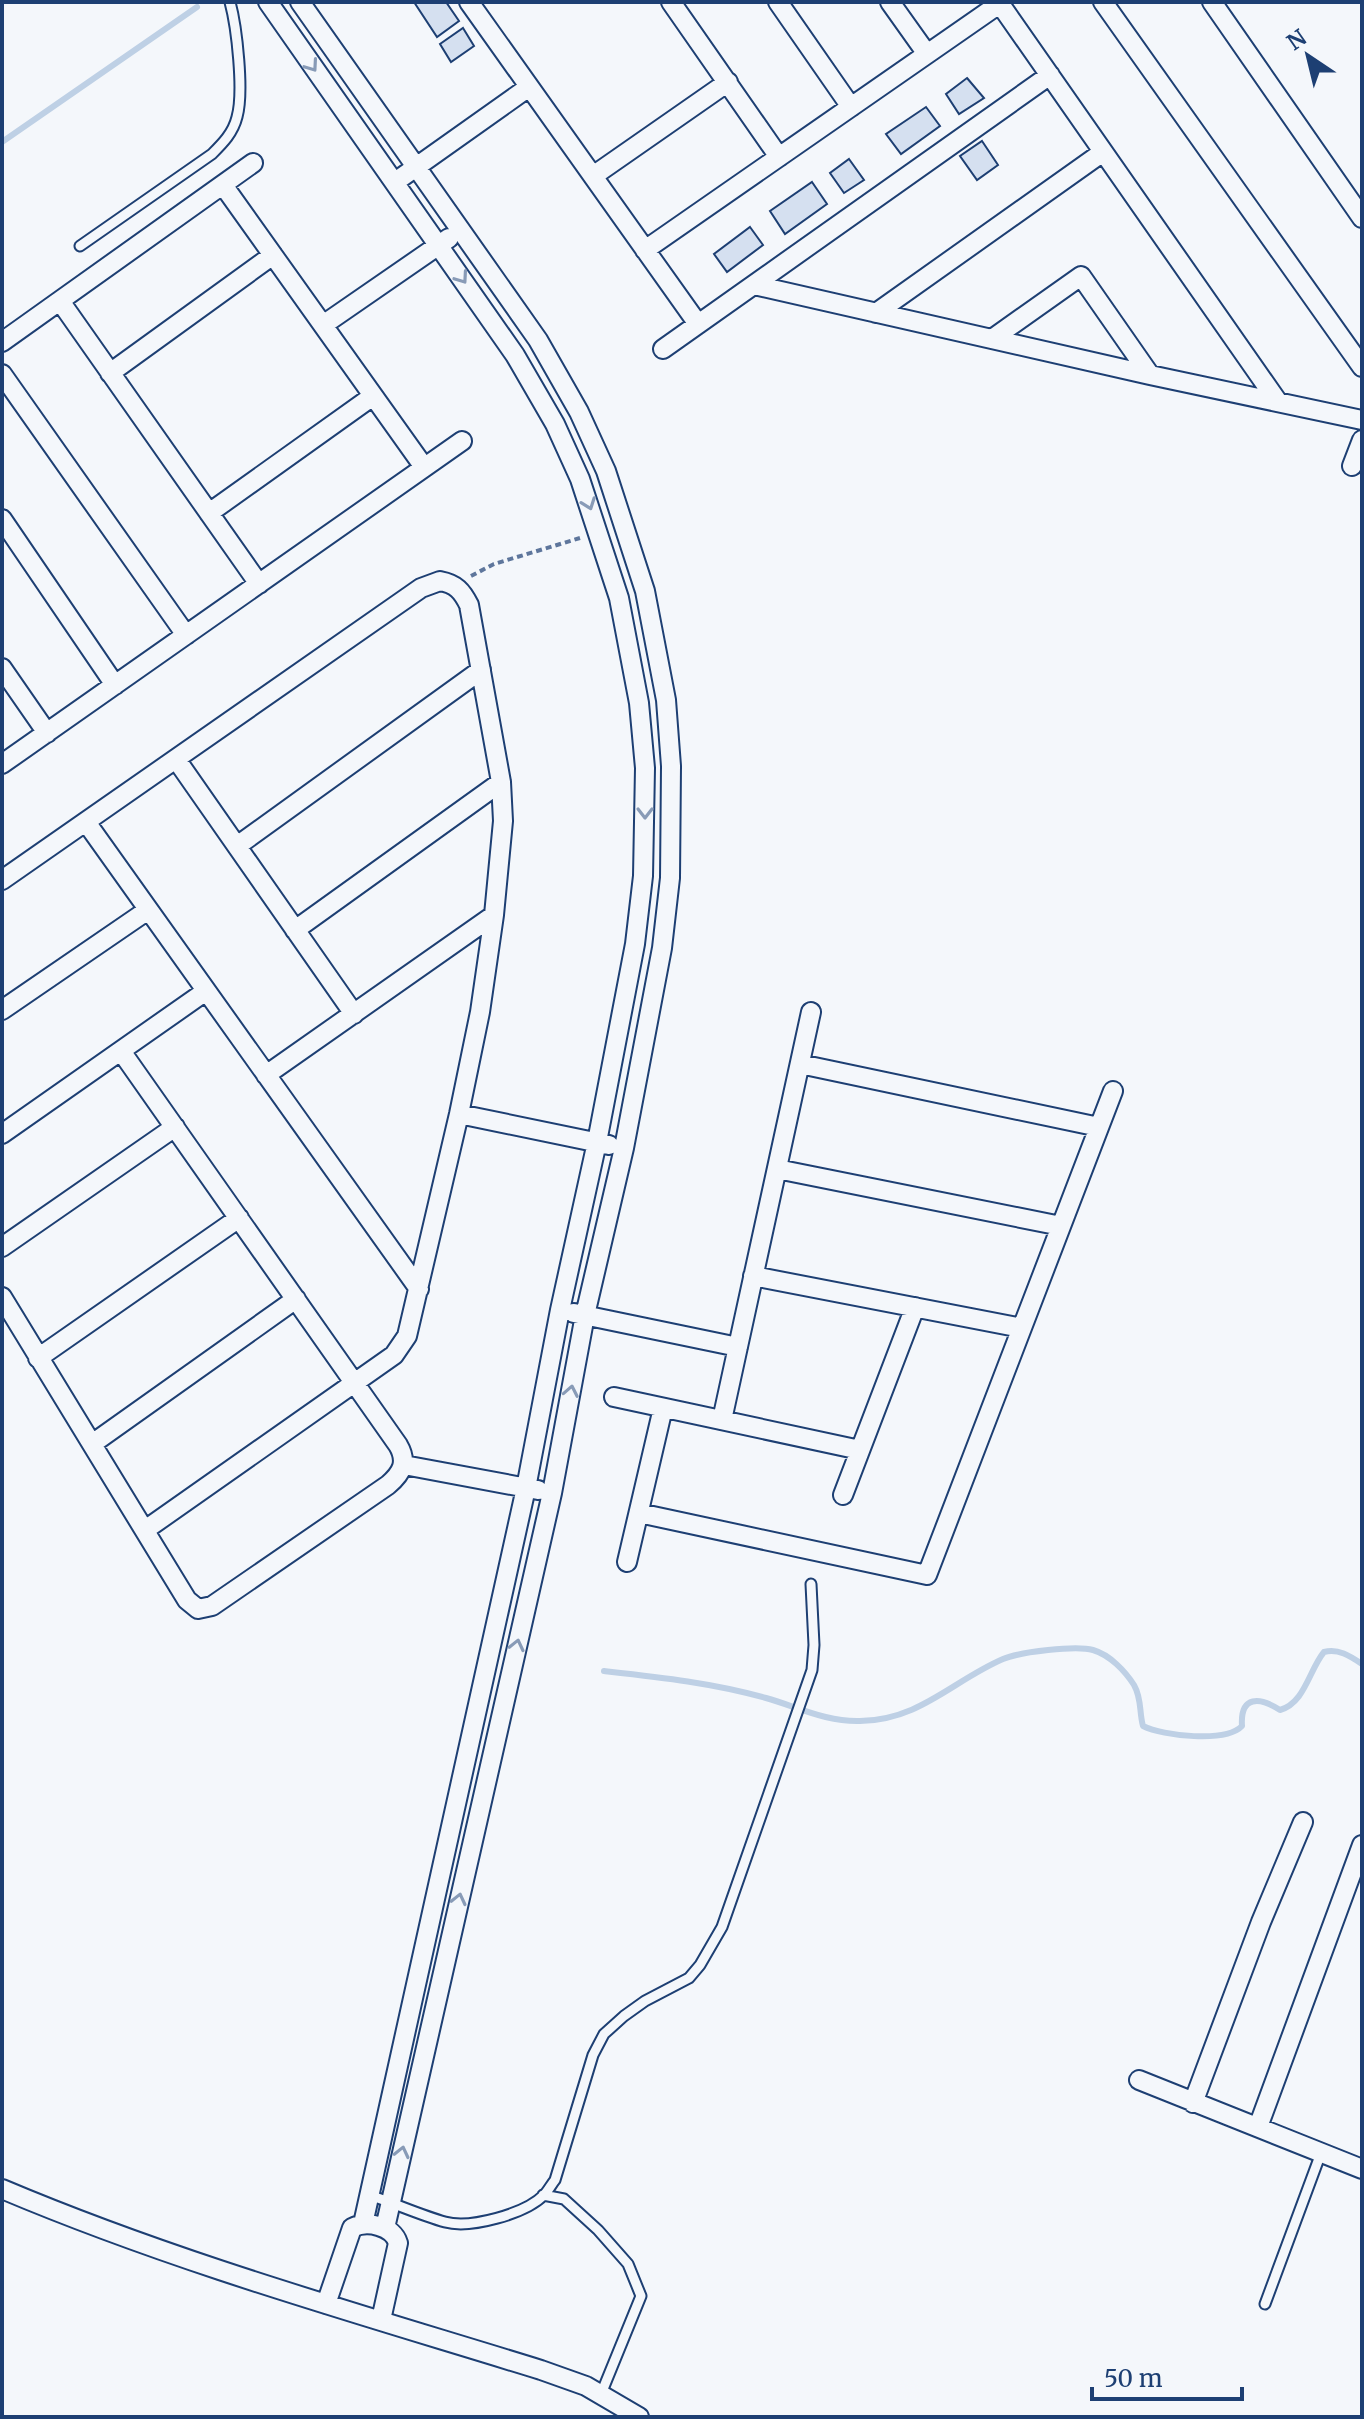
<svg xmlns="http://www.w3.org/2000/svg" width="1364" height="2419" viewBox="0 0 1364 2419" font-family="Merriweather,serif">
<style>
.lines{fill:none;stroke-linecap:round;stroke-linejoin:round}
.stream{stroke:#bed0e5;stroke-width:6}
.building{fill:#d5e0f0;stroke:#1d3f73;stroke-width:2}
.service-casing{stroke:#1d3f73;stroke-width:13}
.minor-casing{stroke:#1d3f73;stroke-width:22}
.path{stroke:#5e769c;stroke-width:4;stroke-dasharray:6 4;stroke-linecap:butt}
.service{stroke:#f4f7fb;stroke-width:9}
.minor{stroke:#f4f7fb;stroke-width:18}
.oneway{stroke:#889bb7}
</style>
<rect width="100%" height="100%" fill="#f4f7fb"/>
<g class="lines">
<path class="stream" d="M2,142L197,7
M604,1671C658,1677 714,1683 766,1698C798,1707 826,1722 860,1721C920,1720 952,1681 1003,1659C1020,1652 1076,1645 1093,1650C1110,1655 1125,1671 1134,1685C1142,1699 1139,1712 1143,1726C1163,1736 1226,1743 1242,1726C1240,1695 1260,1697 1280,1710C1305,1703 1309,1670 1324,1652C1338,1648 1350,1656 1362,1664"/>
</g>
<path class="building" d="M414,2H446L459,21L437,37Z
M463,28L474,46L451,62L440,44Z
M967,78L984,98L959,114L946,94Z
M926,107L940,126L901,154L886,134Z
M982,141L998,165L977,180L960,156Z
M849,159L864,180L844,193L830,173Z
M812,182L827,204L785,234L770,211Z
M750,227L763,245L727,272L714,254Z"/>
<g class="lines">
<defs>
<path id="service" d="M80,246L212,154C223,143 233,133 237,117C244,92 237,28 230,2
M369,2195C394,2203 420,2215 445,2222C470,2229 525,2214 544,2195C548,2191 551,2185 555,2180L593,2055L604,2034L624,2016L645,2001L689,1978L700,1965L722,1927L812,1670L814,1645L811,1584
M543,2195L564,2199L598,2230L628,2264L641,2296L601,2394
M1265,2304L1321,2153"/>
<path id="minor" d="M268,2L515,355L555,424L580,479L619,598L639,703L645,768L643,876L635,944L597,1142L560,1310L526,1488L363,2224
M300,2L538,340L579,412L606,471L645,591L666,700L671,766L670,878L662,948L624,1148L585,1315L552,1493L385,2228
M469,2L698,324
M671,2L779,157
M778,2L851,107
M890,2L927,54
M1103,2L1362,367
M1212,2L1362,218
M1000,4L1278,402
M593,176L728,82
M395,182L529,87
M223,185L424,467
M645,250L1002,2
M754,285L1150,375L1362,420
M60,301L259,584
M876,313L1103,152
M323,325L449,238
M992,339L1081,276L1150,375
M2,342L253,163
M663,349L1050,75
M110,373L273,255
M2,374L186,635
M1352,466L1362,440
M209,513L373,396
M2,519L115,685
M2,668L47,733
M176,759L354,1014
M2,764L462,441
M86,822L419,1289
M237,846L481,670
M2,880L421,588L440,581C456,584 462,591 469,605L501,782L503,821L494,915L480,1012L459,1114L407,1336L394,1355L145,1530
M295,930L501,782
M2,1010L148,910
M800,1064L1099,1127
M266,1075L494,915
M459,1114L609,1145
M2,1134L206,991
M777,1169L1061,1226
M2,1247L175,1127
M753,1276L1022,1328
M2,1297L187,1600L198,1609L212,1606L388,1485C402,1473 408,1462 398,1445L121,1051
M574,1313L738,1347
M38,1358L239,1218
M614,1397L860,1450
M722,1420L811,1012
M92,1444L296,1299
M404,1465L538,1490
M843,1495L915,1307
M639,1513L927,1575L1113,1091
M627,1562L663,1408
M1139,2080L1362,2169
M1193,2103L1261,1922L1303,1822
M1258,2127L1362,1845
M2,2189C177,2263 360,2314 541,2370L586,2386L639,2417
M326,2304L352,2228C367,2220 393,2226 398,2243L381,2320"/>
</defs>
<use href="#service" class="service-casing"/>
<use href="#minor" class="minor-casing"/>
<path class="path" d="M471,576L494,564L580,538"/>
<use href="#service" class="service"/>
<use href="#minor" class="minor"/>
</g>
<defs><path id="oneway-chevron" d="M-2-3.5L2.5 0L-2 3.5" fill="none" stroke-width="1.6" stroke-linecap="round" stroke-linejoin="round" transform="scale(2)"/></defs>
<g class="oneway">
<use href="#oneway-chevron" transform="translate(312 66) rotate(55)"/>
<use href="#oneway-chevron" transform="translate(462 278) rotate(55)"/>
<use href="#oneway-chevron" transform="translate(589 504) rotate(70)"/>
<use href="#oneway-chevron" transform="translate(645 813) rotate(90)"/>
<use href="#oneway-chevron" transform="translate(571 1391) rotate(-79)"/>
<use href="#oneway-chevron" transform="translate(517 1645) rotate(-77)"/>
<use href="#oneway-chevron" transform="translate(459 1899) rotate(-77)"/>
<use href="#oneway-chevron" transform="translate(402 2152) rotate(-77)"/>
</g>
<rect width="1364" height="2419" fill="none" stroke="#1d3f73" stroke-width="8"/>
<g transform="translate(1308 56) rotate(325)" stroke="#f4f7fb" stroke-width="6" paint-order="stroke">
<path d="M0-6L14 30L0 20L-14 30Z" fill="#1d3f73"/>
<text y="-12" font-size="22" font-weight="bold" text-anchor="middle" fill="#1d3f73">N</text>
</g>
<path d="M1092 2387v12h150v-12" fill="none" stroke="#1d3f73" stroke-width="4"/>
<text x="1104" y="2387" font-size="24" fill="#1d3f73" stroke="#f4f7fb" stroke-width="6" paint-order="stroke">50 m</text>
</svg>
